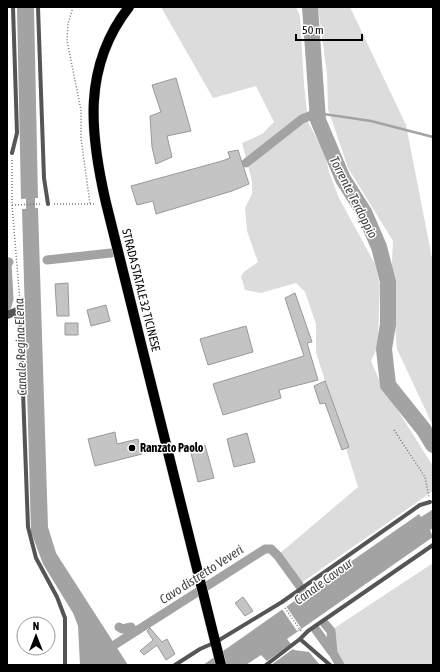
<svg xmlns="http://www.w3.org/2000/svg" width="440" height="672" viewBox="0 0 440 672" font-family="'Asap Condensed',sans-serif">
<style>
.green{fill:#dcdcdc}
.water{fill:#a3a3a3}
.pier{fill:#fff}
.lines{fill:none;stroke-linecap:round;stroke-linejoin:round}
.stream{stroke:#a3a3a3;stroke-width:2.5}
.canal{stroke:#a3a3a3;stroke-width:9}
.river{stroke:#a3a3a3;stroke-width:16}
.building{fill:#c4c4c4;stroke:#999}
.primary-casing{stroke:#dbdbdb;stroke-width:11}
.path{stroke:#777;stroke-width:1.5;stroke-dasharray:1 2;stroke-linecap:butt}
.service{stroke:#555;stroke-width:4}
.minor{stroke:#555;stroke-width:8}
.primary{stroke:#000;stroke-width:10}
.poi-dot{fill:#000;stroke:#fff;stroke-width:1.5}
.labels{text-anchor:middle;stroke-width:3;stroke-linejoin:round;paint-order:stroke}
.street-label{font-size:12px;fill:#000;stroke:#fff}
.poi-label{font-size:12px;font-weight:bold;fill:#000;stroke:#fff;text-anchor:start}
.water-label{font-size:13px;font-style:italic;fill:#444;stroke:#fff}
</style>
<rect width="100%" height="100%" fill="#fff"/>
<path class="green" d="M161,7H296L300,16L304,84L308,122L325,154L329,172L339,198L375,264L380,286L378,335L376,350L371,361L381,384L433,466V491L301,583L279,554L358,487L316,352V324L305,292L296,283L261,293L245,290L241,276L245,271L258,262L247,231L245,208L252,194V181L242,143L262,134L274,122L256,86L213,98Z
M318,7H350L406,125L433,263V426L397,349L391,283L393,241L348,168L328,109L327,74Z
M433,563V665H343L336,652L333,629Z"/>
<path class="water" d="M17,7H34L38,198L21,199Z
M38,208L48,527L56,553L128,665H80L78,626L73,613L43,564L31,532L22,209Z
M432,510L433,528L430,530L433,537L287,639L291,644L267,661L261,655L246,665H203L419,514L421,517Z
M293,649L294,650L309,652L320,665H271Z"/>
<path class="pier" d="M286,606L301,628L297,631L282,609Z"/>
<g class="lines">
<path class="stream" d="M317,113L371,121L433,137"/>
<path class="canal" d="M246,163L302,119L317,113
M30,186L31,219
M47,260L111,253
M7,306L9,299L7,262H9
M302,590L304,593
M325,624L331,631L333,653L340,665
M119,627L122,629L131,627L134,632
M316,630L332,652
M108,649L265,549H271L278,556L299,585"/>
<path class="river" d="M310,7L318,120L343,179L364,212L379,247L388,282V324L384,349L388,385L424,430L433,445"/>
</g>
<path class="building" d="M176,78L191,131L167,136L172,157L156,164L152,147L150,116L161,112L152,85Z
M238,150L249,184L232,191L156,214L153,201L137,205L131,186L222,161L230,158L228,152Z
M68,283L69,316H57L55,284Z
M295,293L312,342L307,343L318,380L279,390L281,398L223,415L213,384L304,356L285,298Z
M106,305L110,321L91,326L87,310Z
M65,323H78V335H65Z
M246,326L253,352L208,365L200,339Z
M325,381L349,447L342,450L325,403L320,404L314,386Z
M115,432L117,444L138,439L142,454L95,466L88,439Z
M247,433L255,462L234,467L227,439Z
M205,445L214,478L198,482L190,449Z
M243,597L253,611L245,616L235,603Z
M150,628L162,642L167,639L175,654L166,660L157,645L144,655L140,651L153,640L147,631Z"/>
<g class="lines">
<defs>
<path id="primary" d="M129,7C82,67 90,134 106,203L221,665"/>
</defs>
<use href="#primary" class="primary-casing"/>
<path class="path" d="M73,7L68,24L67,41L81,110V138L90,204
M12,160V205L20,302
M54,204H96
M12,205L42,204
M394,430L425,477L429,497
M285,608L301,631"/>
<path class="service" d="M38,7L44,178L48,204
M12,153L17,133L13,7
M20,310L28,527L36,558L57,597L65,618V665
M300,639L330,665
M175,665L200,649L216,642L282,602L420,505L430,502
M266,665L300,639L308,631L433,545"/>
<path class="minor" d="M7,315L20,310"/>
<use href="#primary" class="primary"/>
</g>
<circle class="poi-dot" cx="132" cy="448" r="4"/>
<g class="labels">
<g class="street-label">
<text transform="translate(141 290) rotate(76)" y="4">STRADA STATALE 32 TICINESE</text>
</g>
<g class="poi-label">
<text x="140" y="452">Ranzato Paolo</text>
</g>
<g class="water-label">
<text transform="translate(354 197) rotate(63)" y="5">Torrente Terdoppio</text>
<text transform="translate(20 347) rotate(-92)" y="5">Canale Regina Elena</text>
<text transform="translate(201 574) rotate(-33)" y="5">Cavo distretto Veveri</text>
<text transform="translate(323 581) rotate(-36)" y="5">Canale Cavour</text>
</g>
</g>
<rect width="440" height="672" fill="none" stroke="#000000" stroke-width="16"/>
<g transform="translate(36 636)"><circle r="19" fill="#ffffff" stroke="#999999"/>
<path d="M0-3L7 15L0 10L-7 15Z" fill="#000000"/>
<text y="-6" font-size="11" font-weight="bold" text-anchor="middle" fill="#000000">N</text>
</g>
<path d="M296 34v6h66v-6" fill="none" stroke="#000000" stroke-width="2"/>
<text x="302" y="34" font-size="12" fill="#000000" stroke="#ffffff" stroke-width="3" paint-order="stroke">50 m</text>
</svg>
